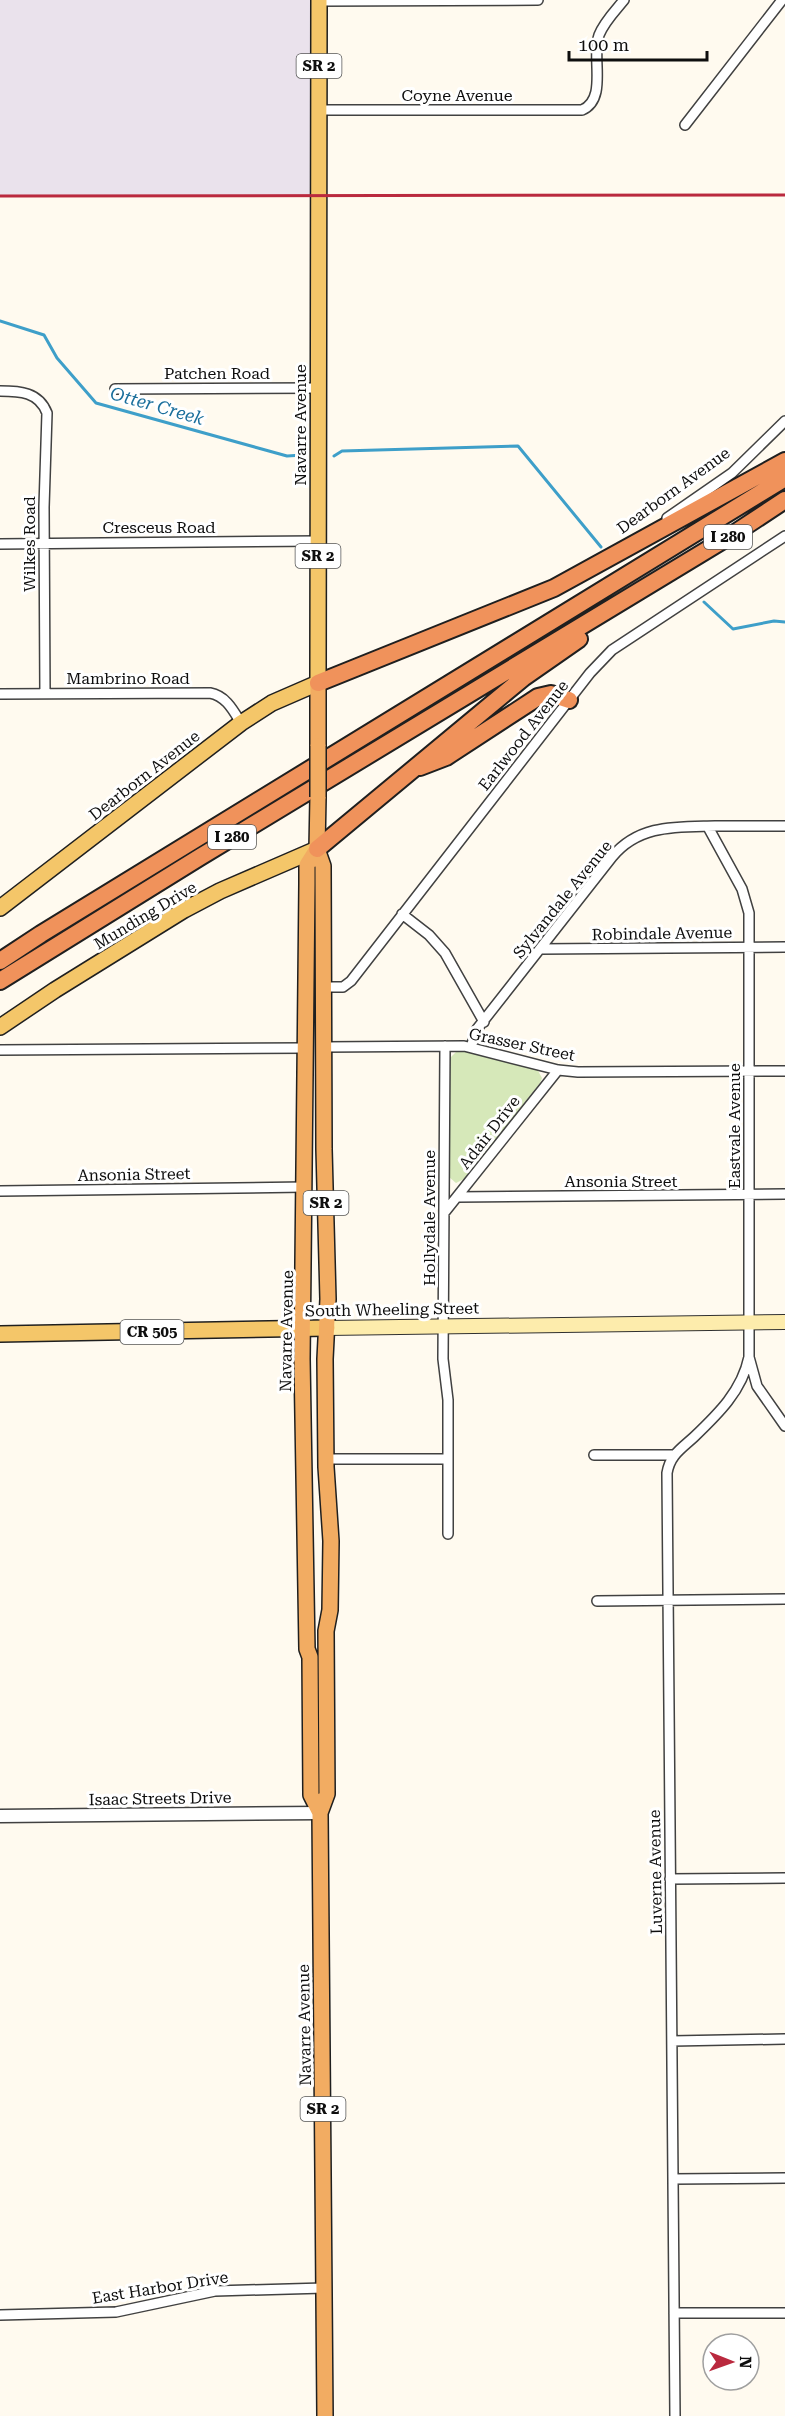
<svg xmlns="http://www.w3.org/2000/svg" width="785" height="2416" viewBox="0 0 785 2416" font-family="'Roboto Serif',serif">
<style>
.industrial{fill:#eae2ec}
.green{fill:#d6e8b9}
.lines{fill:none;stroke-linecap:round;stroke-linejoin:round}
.stream{stroke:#3e9fc9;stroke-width:3}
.minor-casing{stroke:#414141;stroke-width:12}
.tertiary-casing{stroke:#414141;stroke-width:15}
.secondary-casing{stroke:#303030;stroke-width:16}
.primary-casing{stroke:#1f1f1f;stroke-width:18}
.trunk-casing{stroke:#1f1f1f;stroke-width:18}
.motorway-casing{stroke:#1f1f1f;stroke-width:20}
.minor{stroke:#fff;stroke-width:9}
.tertiary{stroke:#fff;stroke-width:12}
.secondary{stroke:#fdecac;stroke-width:14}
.primary{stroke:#f4c669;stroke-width:15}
.trunk{stroke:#f2ac62;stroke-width:15}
.motorway{stroke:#f0925b;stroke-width:16}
.rail{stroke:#ba293e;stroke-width:3}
.trunk-bridge-casing{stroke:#1f1f1f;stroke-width:18;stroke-linecap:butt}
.trunk-bridge{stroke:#f2ac62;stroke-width:15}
.labels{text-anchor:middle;stroke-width:6;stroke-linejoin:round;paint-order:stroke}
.shield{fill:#fff;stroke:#565656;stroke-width:1.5}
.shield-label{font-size:15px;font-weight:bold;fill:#0e0e0e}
.street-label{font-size:16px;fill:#0e0e0e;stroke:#fff}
.water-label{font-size:18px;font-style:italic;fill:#1a6f9c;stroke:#fff}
</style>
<rect width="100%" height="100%" fill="#fffaef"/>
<path class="industrial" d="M0,0H319V197H0Z"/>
<path class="green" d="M457,1051H465L537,1069L542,1078L540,1083L464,1179L456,1183L449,1177V1065L450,1058Z"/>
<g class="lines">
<path class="stream" d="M0,321L44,335L57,358L96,403L287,456L303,455
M334,456L342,451L518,446L601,547
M704,602L733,629L774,621L785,622"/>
<defs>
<path id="minor" d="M319,1L538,0
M319,110H582C608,99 591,57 599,35C604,22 615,11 624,0
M685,125L782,0
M115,389L319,388
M0,391C20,391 39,392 47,413L44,507L45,694
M667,518L732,473L785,421
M0,544L318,541
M0,694L210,693C226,696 233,710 241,723
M708,827L742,889L749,913V1357L757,1386L785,1426
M402,914L429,935L445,953L484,1022
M540,949L785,947
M323,987H343L351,981L590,673L612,650L785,536
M445,1046L443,1359L448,1400V1534
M325,1047L464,1046L558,1070L578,1072L785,1071
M471,1047L477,1029L612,857C639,824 677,827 715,826C738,826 762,826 785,826
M0,1050L306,1048
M0,1191L305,1187
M457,1197L785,1194
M444,1213L558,1070
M594,1455H672
M326,1459H448
M597,1601L785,1599
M670,1879L785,1878
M672,2041L785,2039
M673,2179L785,2178
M674,2313H785
M0,2315L116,2312L215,2291L324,2288
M675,2416L667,1473C670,1455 681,1449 694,1437C718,1414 742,1391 749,1357"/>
<path id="tertiary" d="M0,1816L320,1813"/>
<path id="secondary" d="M327,1328L785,1322"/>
<path id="primary" d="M0,908L241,723L272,703L318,683L319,0
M0,1027L55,990L184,910L220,891L317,849
M0,1334L327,1328"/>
<path id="trunk" d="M318,746V683
M318,797L317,849L323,866L324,1149L328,1299L325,1359L326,1467L331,1541L330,1610L326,1631L327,1794L320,1813L325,2416
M317,849L307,865V884L302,1359L307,1649L310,1657L311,1795L320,1813"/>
<path id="motorway" d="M318,683L554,588L785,461
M420,767L446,757L538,697L551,694L569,700
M317,849L523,678L579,639
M0,961L41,934L785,478
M0,981L200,857L735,533L785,500"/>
</defs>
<use href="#minor" class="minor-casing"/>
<use href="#tertiary" class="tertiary-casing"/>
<use href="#secondary" class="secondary-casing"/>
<use href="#primary" class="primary-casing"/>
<use href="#trunk" class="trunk-casing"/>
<use href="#motorway" class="motorway-casing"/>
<use href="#minor" class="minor"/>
<use href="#tertiary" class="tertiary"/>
<use href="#secondary" class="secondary"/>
<use href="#primary" class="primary"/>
<use href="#trunk" class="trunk"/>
<use href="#motorway" class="motorway"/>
<path class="rail" d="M0,196L785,195"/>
<defs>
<path id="trunk-bridge" d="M318,797V746"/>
</defs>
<use href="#trunk-bridge" class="trunk-bridge-casing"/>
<use href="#trunk-bridge" class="trunk-bridge"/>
</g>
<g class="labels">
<g class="shield">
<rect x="296.5" y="54" width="45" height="24" rx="4.5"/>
<rect x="704" y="525" width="48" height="24" rx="4.5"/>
<rect x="295.5" y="544" width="45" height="24" rx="4.5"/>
<rect x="208" y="825" width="48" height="24" rx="4.5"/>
<rect x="303.5" y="1191" width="45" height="24" rx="4.5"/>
<rect x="120.5" y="1320" width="63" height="24" rx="4.5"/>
<rect x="300.5" y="2097" width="45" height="24" rx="4.5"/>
</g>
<g class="shield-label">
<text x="319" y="71">SR 2</text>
<text x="728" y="542">I 280</text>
<text x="318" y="561">SR 2</text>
<text x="232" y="842">I 280</text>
<text x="326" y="1208">SR 2</text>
<text x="152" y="1337">CR 505</text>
<text x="323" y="2114">SR 2</text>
</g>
<g class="street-label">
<text x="457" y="101">Coyne Avenue</text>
<text x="217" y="379">Patchen Road</text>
<text transform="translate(300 425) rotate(-90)" y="6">Navarre Avenue</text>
<text transform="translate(673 490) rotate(-36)" y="6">Dearborn Avenue</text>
<text x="159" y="533">Cresceus Road</text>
<text transform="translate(29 544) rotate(-90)" y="6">Wilkes Road</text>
<text x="128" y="684">Mambrino Road</text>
<text transform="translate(523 735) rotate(-52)" y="6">Earlwood Avenue</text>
<text transform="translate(144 775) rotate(-38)" y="6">Dearborn Avenue</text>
<text transform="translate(562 899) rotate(-51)" y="6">Sylvandale Avenue</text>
<text transform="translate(145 915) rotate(-31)" y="6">Munding Drive</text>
<text transform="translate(662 933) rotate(-1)" y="6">Robindale Avenue</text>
<text transform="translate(522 1044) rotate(12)" y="6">Grasser Street</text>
<text transform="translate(734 1126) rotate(-90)" y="6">Eastvale Avenue</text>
<text transform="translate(489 1132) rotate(-52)" y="6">Adair Drive</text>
<text transform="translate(134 1174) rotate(-1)" y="6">Ansonia Street</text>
<text x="621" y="1187">Ansonia Street</text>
<text transform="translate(429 1218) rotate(-90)" y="6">Hollydale Avenue</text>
<text transform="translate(392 1309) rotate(-1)" y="6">South Wheeling Street</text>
<text transform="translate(286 1331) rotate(-89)" y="6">Navarre Avenue</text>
<text transform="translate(160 1798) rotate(-1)" y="6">Isaac Streets Drive</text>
<text transform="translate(655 1872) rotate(-91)" y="6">Luverne Avenue</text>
<text transform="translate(304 2025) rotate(-91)" y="6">Navarre Avenue</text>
<text transform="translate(160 2287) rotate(-9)" y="6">East Harbor Drive</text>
</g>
<g class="water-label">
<text transform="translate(157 406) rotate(16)" y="6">Otter Creek</text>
</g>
</g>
<g transform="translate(731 2362) rotate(91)"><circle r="28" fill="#ffffff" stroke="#9f9f9f" stroke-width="1.5"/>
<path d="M0-4.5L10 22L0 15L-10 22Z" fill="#ba293e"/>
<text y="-9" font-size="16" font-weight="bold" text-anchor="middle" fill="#0e0e0e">N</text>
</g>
<path d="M569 51v9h138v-9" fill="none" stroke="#0e0e0e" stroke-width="3"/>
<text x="578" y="51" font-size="18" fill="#0e0e0e" stroke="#ffffff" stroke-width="4.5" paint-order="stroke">100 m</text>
</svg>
